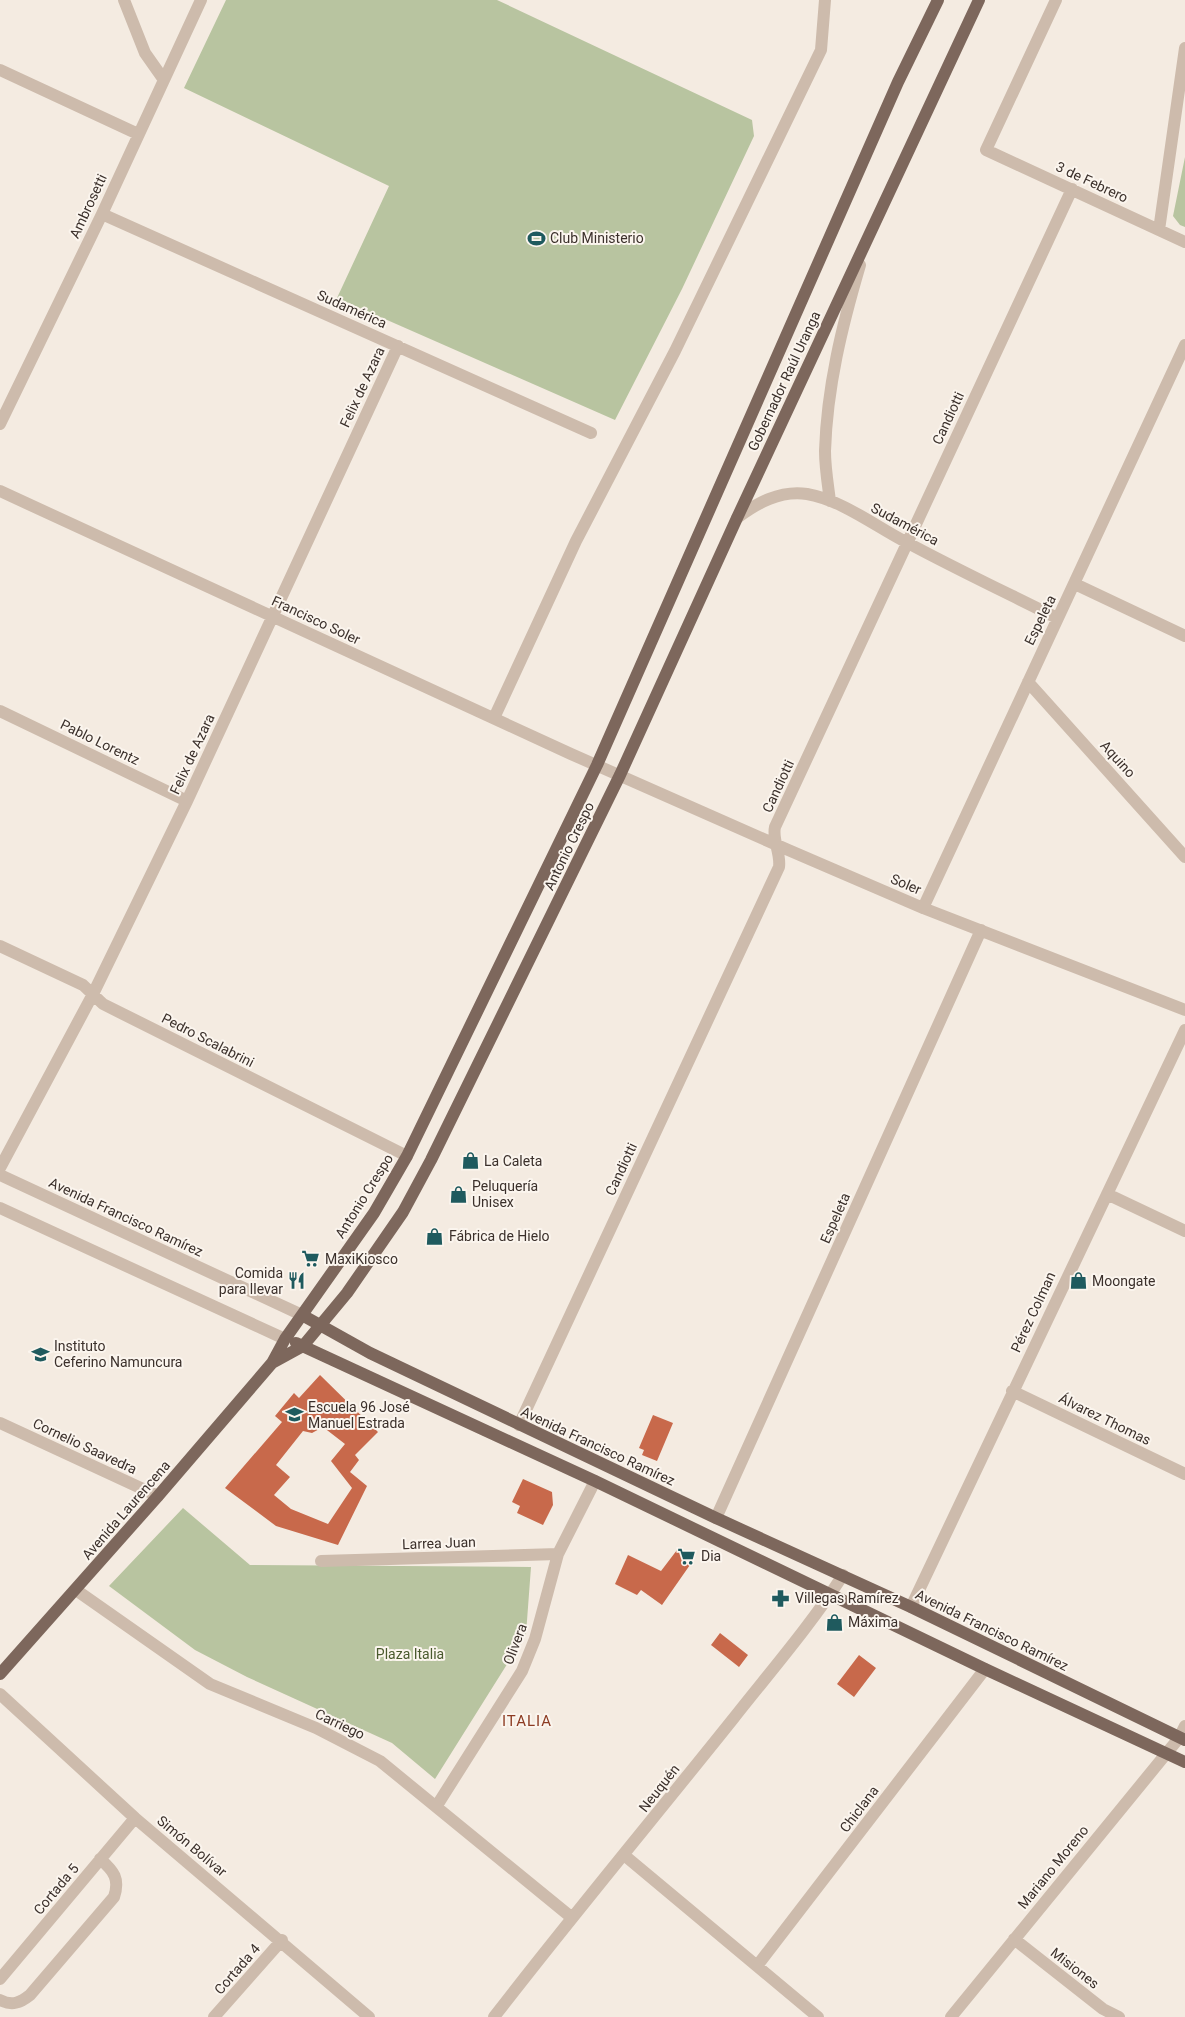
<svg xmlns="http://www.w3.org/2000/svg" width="1185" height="2017" viewBox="0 0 1185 2017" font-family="Roboto,sans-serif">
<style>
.green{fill:#b8c4a0}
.building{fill:#c8694b;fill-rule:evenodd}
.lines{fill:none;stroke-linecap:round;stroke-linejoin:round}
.minor{stroke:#cdbbac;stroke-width:12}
.major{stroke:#7d675c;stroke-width:12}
.labels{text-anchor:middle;stroke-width:4;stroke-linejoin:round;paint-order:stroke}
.street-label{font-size:14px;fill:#3b302b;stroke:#fbf5ee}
.poi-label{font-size:14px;fill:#3b302b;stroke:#fbf5ee;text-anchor:start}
.park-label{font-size:14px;fill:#4a5a2e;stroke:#fbf5ee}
.neighbourhood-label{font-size:15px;letter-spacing:1px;fill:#8c3b22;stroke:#fbf5ee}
</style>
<rect width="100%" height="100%" fill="#f4ebe1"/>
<path class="green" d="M226,0H497L752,120L754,136L682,289L615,420L337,298L389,186L184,88Z
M1185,157V227L1180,225L1173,216Z
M183,1508L250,1565L531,1567L526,1634L435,1779L392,1743L247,1677L195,1650L109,1586Z"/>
<path class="building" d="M320,1375L378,1432L355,1455L359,1460L350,1472L367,1486L338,1545L276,1526L225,1488L282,1422L275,1416L294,1393L299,1398ZM323,1427L345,1444L331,1461L352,1488L328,1524L291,1509L274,1495L290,1477L276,1465L303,1431L312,1433Z
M653,1415L673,1423L657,1461L642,1455L644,1450L639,1448Z
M523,1479L552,1492L553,1505L543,1525L517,1513L520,1506L512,1502Z
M677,1550L692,1562L662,1605L641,1590L637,1595L615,1584L628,1555L661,1571Z
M720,1633L748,1655L739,1667L711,1645Z
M859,1655L876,1668L854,1697L837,1684Z"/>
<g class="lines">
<path class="minor" d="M124,0L145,53L164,80
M1056,0L986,150L1185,242
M0,70L138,134
M102,214L591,433
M1159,230L1185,48
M0,424L102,214L201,0
M0,491L571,754L786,849L923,908L1185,1010
M830,501C828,485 825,468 825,451C827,387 842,326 860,265
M737,518C757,503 780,490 807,494C842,500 875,526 906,542C956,569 1007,593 1057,618
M1075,584L1185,636
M1028,682L1185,857
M0,711L187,801
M494,718L576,541L675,351L821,50L825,0
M923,908L1185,345
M0,946L83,985L103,1004L407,1156
M0,1168L93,994L187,801L398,346
M0,1175L302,1315
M1107,1194L1185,1231
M0,1208L285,1339
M1012,1391L1185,1474
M0,1423L158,1496
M519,1425L779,867C781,853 772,840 775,827L1072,189
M716,1518L981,930
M321,1561L558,1554
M76,1590L210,1684L316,1728L380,1761L571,1917
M911,1607L1185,1030
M0,1694L135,1818L369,2017
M436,1807L522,1671L535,1639L558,1554L595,1481
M624,1855L818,2017
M1014,1939L1103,2009L1119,2017
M757,1966L985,1669
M0,1979L135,1818
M0,2000C12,2006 20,2003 30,1995L114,1897C120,1879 114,1871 100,1859
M214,2017L282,1940
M494,2017C572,1916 653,1819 733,1719C770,1672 810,1626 843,1575
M951,2017L1179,1738L1185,1726"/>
<path class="major" d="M302,1315L370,1353L716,1518L911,1607L1185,1740
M296,1343L595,1481L985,1669L1185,1762
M272,1363L303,1346L347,1293L403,1212L431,1160L620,775L737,518L979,0
M0,1674L158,1496L272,1363L285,1339L374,1213L407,1156L597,765L898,82L938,0"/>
</g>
<defs>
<symbol id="stadium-bare" viewBox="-9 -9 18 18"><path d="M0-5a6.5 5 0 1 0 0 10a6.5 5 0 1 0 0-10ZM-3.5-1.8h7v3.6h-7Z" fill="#1f5a5e" stroke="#fbf5ee" stroke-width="2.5" paint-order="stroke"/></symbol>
<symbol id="shop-bare" viewBox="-9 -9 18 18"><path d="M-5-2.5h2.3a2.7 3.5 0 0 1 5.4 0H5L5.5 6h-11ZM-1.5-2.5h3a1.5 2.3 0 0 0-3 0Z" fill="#1f5a5e" stroke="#fbf5ee" stroke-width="2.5" paint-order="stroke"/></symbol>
<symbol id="supermarket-bare" viewBox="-9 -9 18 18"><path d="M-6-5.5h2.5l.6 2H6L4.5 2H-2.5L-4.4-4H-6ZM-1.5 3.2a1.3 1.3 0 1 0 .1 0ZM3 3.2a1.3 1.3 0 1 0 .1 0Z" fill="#1f5a5e" stroke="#fbf5ee" stroke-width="2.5" paint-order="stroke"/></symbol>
<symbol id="restaurant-bare" viewBox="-9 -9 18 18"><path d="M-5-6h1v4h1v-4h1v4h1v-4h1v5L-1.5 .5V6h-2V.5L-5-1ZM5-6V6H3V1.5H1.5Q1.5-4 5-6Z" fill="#1f5a5e" stroke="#fbf5ee" stroke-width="2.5" paint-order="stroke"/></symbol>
<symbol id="school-bare" viewBox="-9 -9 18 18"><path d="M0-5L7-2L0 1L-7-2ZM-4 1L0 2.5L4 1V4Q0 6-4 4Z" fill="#1f5a5e" stroke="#fbf5ee" stroke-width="2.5" paint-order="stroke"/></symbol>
<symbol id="pharmacy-bare" viewBox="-9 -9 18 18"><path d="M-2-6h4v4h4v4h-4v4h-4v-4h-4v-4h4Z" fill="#1f5a5e" stroke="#fbf5ee" stroke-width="2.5" paint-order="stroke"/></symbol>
</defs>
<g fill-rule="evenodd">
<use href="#stadium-bare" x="524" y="226" width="25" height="25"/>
<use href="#shop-bare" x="458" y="1148" width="25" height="25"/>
<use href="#shop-bare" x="446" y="1182" width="25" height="25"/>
<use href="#shop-bare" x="422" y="1224" width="25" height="25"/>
<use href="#supermarket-bare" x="298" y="1246" width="25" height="25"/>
<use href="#restaurant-bare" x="284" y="1268" width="25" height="25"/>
<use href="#shop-bare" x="1066" y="1268" width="25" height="25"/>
<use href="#school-bare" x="28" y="1342" width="25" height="25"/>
<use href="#school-bare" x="282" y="1402" width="25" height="25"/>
<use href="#supermarket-bare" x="674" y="1544" width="25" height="25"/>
<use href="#pharmacy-bare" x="768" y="1586" width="25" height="25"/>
<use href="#shop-bare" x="822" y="1610" width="25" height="25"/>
</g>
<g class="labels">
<g class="street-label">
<text transform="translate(1092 182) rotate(25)" y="5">3 de Febrero</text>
<text transform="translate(88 206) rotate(-65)" y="5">Ambrosetti</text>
<text transform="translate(352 309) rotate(24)" y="5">Sudamérica</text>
<text transform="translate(784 381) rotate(-65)" y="5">Gobernador Raúl Uranga</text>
<text transform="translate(362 387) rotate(-65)" y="5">Felix de Azara</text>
<text transform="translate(948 418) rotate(-65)" y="5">Candiotti</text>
<text transform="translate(905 524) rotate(28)" y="5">Sudamérica</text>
<text transform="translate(316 620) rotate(25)" y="5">Francisco Soler</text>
<text transform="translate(1040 620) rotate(-64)" y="5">Espeleta</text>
<text transform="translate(100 742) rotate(26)" y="5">Pablo Lorentz</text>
<text transform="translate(192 754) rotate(-65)" y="5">Felix de Azara</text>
<text transform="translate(1118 759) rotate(48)" y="5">Aquino</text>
<text transform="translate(778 786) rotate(-65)" y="5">Candiotti</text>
<text transform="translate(569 846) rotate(-64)" y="5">Antonio Crespo</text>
<text transform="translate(906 884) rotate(23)" y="5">Soler</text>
<text transform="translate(208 1040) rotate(27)" y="5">Pedro Scalabrini</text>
<text transform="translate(621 1169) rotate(-65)" y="5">Candiotti</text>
<text transform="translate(364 1196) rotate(-58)" y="5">Antonio Crespo</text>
<text transform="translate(126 1217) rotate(25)" y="5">Avenida Francisco Ramírez</text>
<text transform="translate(835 1218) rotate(-66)" y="5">Espeleta</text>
<text transform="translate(1033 1312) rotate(-65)" y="5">Pérez Colman</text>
<text transform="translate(1105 1419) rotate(26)" y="5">Álvarez Thomas</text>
<text transform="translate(85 1446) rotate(25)" y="5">Cornelio Saavedra</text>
<text transform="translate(598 1446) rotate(25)" y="5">Avenida Francisco Ramírez</text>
<text transform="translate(126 1510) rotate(-49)" y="5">Avenida Laurencena</text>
<text transform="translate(439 1543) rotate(-2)" y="5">Larrea Juan</text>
<text transform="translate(992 1630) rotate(26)" y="5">Avenida Francisco Ramírez</text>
<text transform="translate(515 1644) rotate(-69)" y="5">Olivera</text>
<text transform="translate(340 1724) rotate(25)" y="5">Carriego</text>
<text transform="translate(659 1788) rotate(-52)" y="5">Neuquén</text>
<text transform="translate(859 1809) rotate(-53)" y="5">Chiclana</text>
<text transform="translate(192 1846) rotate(40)" y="5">Simón Bolívar</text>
<text transform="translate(1053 1867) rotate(-51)" y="5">Mariano Moreno</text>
<text transform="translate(56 1889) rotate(-50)" y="5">Cortada 5</text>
<text transform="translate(1075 1968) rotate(38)" y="5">Misiones</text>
<text transform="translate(237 1969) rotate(-49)" y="5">Cortada 4</text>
</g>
<g class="poi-label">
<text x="550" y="243">Club Ministerio</text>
<text x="484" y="1166">La Caleta</text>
<text x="472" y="1191">Peluquería<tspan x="472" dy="16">Unisex</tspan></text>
<text x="449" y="1241">Fábrica de Hielo</text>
<text x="325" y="1264">MaxiKiosco</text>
<text x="283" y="1278" text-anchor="end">Comida<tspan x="283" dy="16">para llevar</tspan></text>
<text x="1092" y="1286">Moongate</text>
<text x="54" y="1351">Instituto<tspan x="54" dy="16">Ceferino Namuncura</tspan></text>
<text x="308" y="1412">Escuela 96 José<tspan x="308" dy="16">Manuel Estrada</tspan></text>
<text x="701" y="1561">Dia</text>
<text x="795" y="1603">Villegas Ramírez</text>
<text x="848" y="1627">Máxima</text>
</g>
<g class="park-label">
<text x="410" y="1659">Plaza Italia</text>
</g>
<g class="neighbourhood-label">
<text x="527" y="1726">ITALIA</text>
</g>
</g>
</svg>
